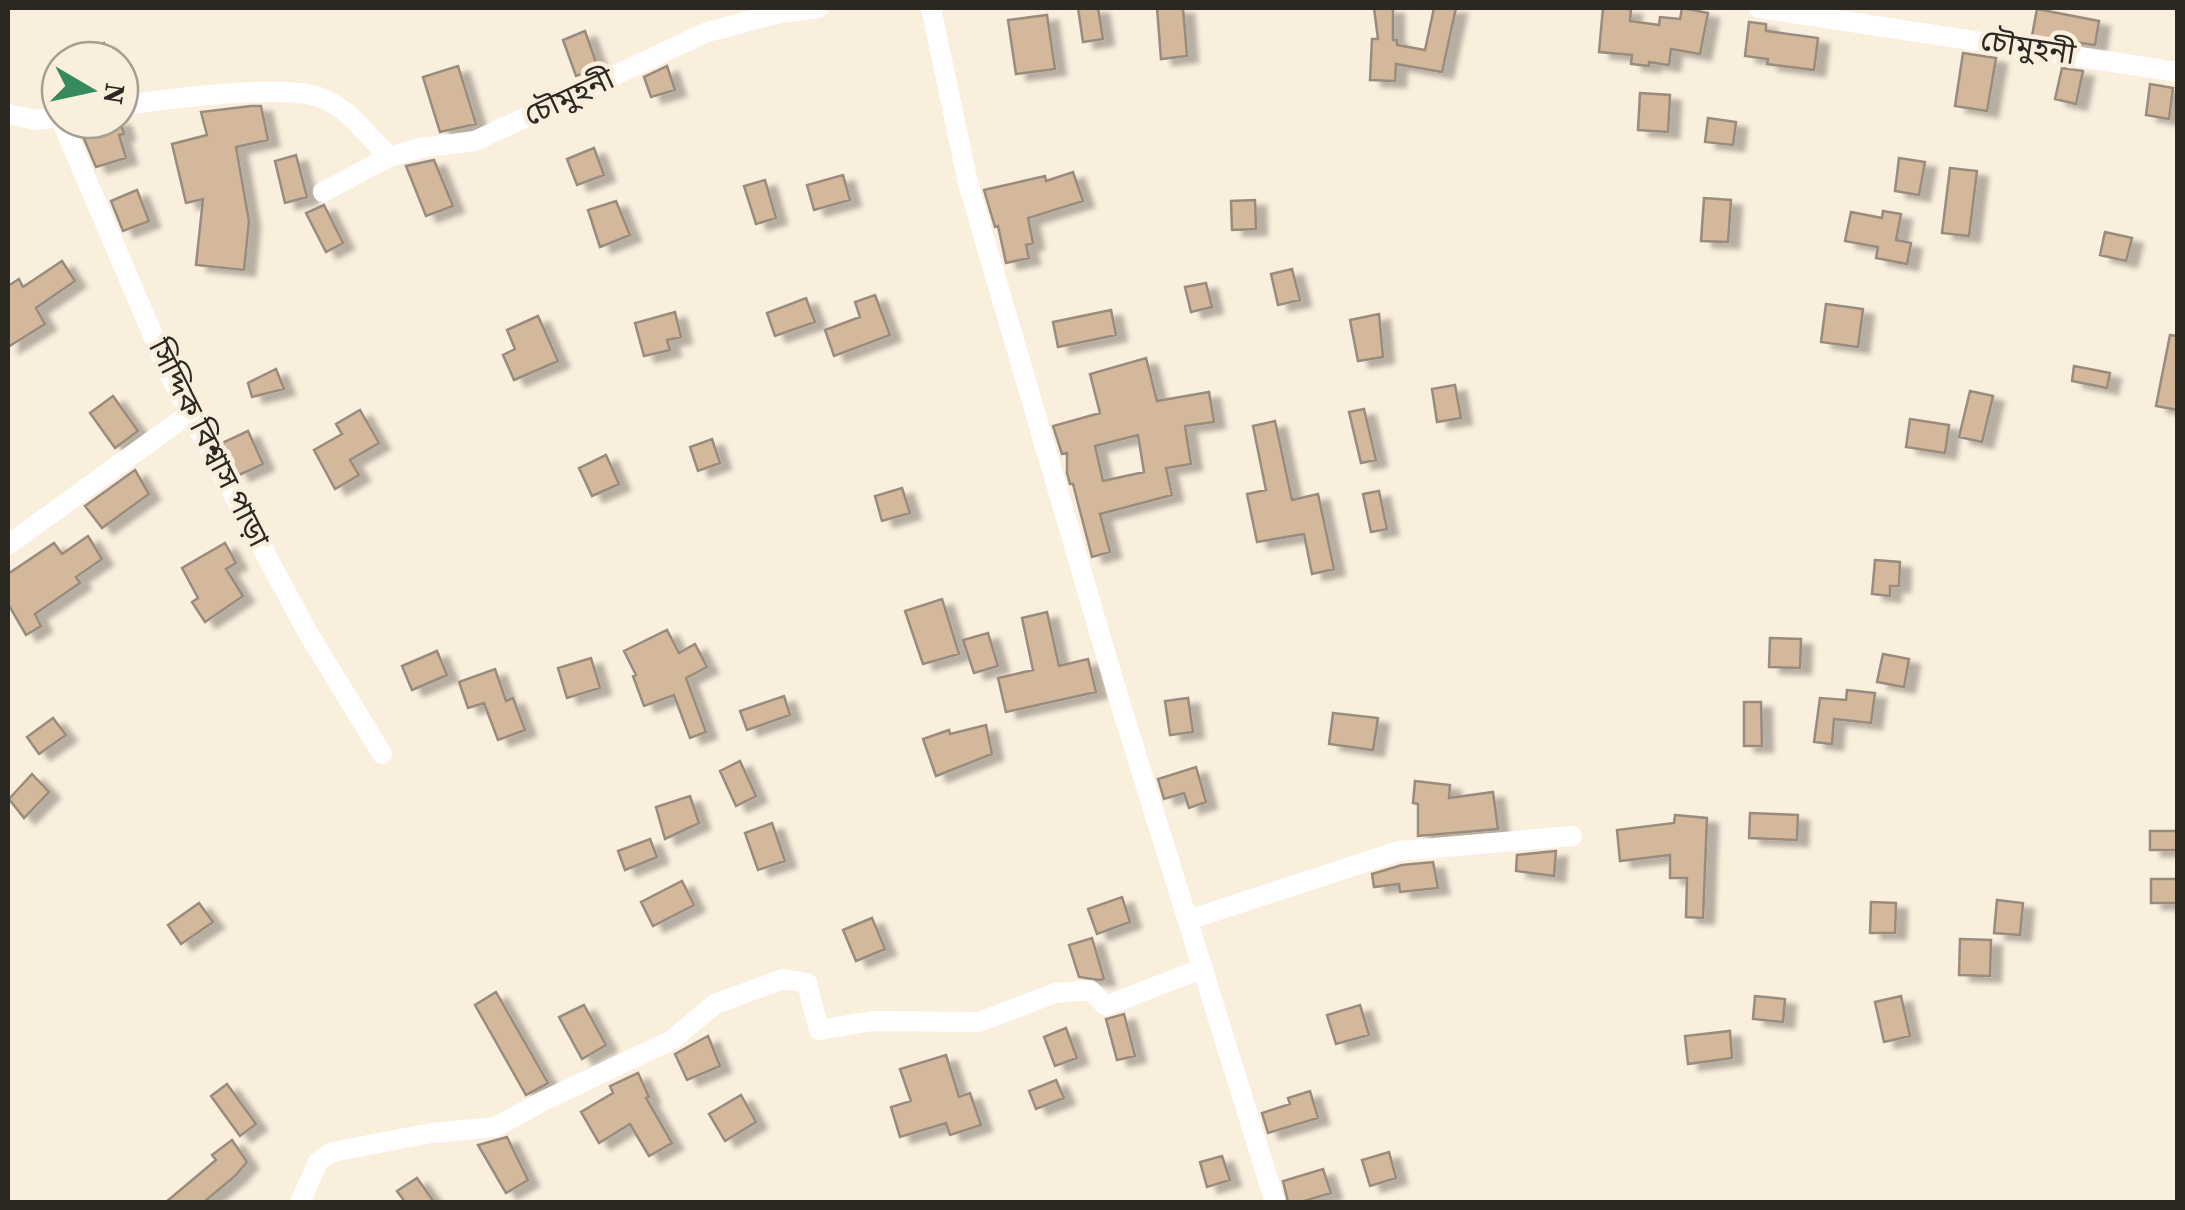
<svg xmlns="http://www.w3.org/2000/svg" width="2185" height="1210" viewBox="0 0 2185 1210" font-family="'Source Serif 4','Noto Sans Bengali',serif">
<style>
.building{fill:#d4b89b;stroke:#998c7e;stroke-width:2.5;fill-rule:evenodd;filter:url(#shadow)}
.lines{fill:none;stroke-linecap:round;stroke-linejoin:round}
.minor{stroke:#fff;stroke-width:20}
.labels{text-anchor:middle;stroke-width:9;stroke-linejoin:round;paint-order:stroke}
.street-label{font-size:30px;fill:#2b2721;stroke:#faeedd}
</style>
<defs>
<filter id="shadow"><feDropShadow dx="11" dy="6" stdDeviation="2.5" flood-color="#0004"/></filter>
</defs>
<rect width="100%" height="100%" fill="#faeedd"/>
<path class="building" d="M1078,8H1098L1103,39L1083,42Z
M1157,8H1183L1187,56L1161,59Z
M1374,8H1393V40H1397V45L1425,50L1434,8H1456L1442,72L1396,64L1395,81L1370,80L1372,39H1378Z
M1603,8L1631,9L1630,21L1659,25L1660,17L1680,19L1682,8L1708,13L1700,54L1671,49L1669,65L1649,62V66L1631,64L1632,55L1599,52Z
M2037,9L2099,21L2095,45L2032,36Z
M1047,15L1055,69L1016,74L1008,20Z
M1749,22L1766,24V31L1818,38L1814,70L1767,64L1768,59L1745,56Z
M585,31L598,68L576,76L563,40Z
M104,43L109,60H60V55Z
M1963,53L1996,58L1987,111L1955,106Z
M458,66L476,124L440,132L423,77Z
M667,66L675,90L651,97L644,77Z
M2062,68L2083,71L2076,104L2055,99Z
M2150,84L2173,88L2169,119L2146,115Z
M1640,93L1670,95L1668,132L1638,130Z
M251,106H261L268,140L236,147L249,221L244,270L196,265L203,199L186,203L172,144L207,135L201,112Z
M1708,118L1736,122L1733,145L1705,142Z
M107,120H120L124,134L119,135L126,158L96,167L79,127Z
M594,148L604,175L577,185L567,159Z
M296,155L307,197L285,203L275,161Z
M1899,158L1925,162L1919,195L1895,191Z
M434,160L453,206L426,216L406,166Z
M1950,168L1977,171L1969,236L1942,233Z
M1073,172L1083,201L1028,218L1033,243L1026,245L1029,258L1006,263L998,226L995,227L984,190L1045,176L1046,181Z
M843,175L850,200L814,210L807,185Z
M765,180L776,218L756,224L744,186Z
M137,190L149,221L123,231L111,201Z
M1704,198L1731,200L1728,242L1701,241Z
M1255,200L1256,229L1232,230L1231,201Z
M616,201L630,235L600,247L588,210Z
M324,205L343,243L326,252L306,213Z
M1883,211L1901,214L1896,240L1911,243L1907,264L1876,258L1878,247L1845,241L1851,212L1882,218Z
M2105,232L2132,238L2126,261L2100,255Z
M62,261L75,281L36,308L45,324L8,347V286L19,279L23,287Z
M1292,269L1300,300L1278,305L1271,274Z
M1206,283L1212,307L1191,312L1185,287Z
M875,295L890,335L834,356L825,330L860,317L855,302Z
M806,298L815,322L775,336L767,313Z
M1826,304L1863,309L1858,347L1821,342Z
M1111,310L1116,335L1058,347L1053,322Z
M675,312L681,337L667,340L670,350L644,356L635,323Z
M1379,314L1383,357L1358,361L1350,320Z
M538,316L558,361L514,380L503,355L515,349L507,330Z
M2170,335L2178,336V410L2156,406Z
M1146,358L1157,401L1209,392L1214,422L1185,426L1191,464L1166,468L1172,495L1100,514L1110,552L1092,557L1073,484H1070L1067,473V453L1062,454L1053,426L1100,413L1090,374ZM1138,435L1144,472L1103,481L1095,446Z
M2074,366L2110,373L2107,388L2072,381Z
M276,369L284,389L252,397L248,383Z
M1455,385L1461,418L1437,422L1432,389Z
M1970,391L1993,396L1982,442L1959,437Z
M113,396L138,431L115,448L90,413Z
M1364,409L1376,460L1361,463L1349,412Z
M360,410L379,443L350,460L359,475L335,489L314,450L342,434L336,424Z
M1910,419L1949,425L1945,453L1906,447Z
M1275,421L1292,500L1318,494L1334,569L1312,574L1304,534L1257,542L1247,494L1266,490L1253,426Z
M248,431L263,464L239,475L222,443Z
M712,439L720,463L698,471L690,447Z
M606,455L619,484L592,496L579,468Z
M135,470L149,494L102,528L85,506Z
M902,488L910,513L882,521L875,496Z
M1379,491L1387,529L1371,532L1363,494Z
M88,536L102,559L76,577L80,583L35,614L41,626L26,635L8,604V574L54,543L62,554Z
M225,543L236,563L226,569L243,596L205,622L192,602L198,598L182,568Z
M1875,560L1900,562L1899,586H1890V596L1872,594Z
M942,599L959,654L923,664L905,611Z
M1047,612L1059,666L1088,659L1096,692L1006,712L998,678L1033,670L1022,618Z
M667,630L679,653L695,644L707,667L686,678L706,732L690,738L674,695L644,706L633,676L636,675L624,651Z
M988,633L998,666L974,673L963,640Z
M1770,638L1801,639L1800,668L1769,667Z
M437,651L447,675L412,690L402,666Z
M1883,654L1909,659L1904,687L1877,682Z
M591,658L600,688L567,698L558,668Z
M495,669L506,701L513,698L525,730L498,740L484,703L468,708L459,682Z
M1847,690L1875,693L1871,723L1834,719L1832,744L1814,742L1820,698L1846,700Z
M784,696L790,715L747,730L740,711Z
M1188,698L1193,732L1170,735L1165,701Z
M1744,702H1761L1762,746H1744Z
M1333,713L1378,718L1373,750L1329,744Z
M53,718L66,735L39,754L27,737Z
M986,725L992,754L936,776L923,739L949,730L950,734Z
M740,761L756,796L736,806L720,771Z
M1196,767L1206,802L1189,808L1184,793L1164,799L1158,779Z
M32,774L49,792L24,818L9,799Z
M1415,781L1450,785L1449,798L1493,792L1498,829L1418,836V804L1413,803Z
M690,796L699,823L665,839L656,807Z
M1750,813L1798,815L1797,840L1749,838Z
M1675,815L1707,818L1703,918L1686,917L1687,878H1670V855L1620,861L1617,830L1674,823Z
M772,823L785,861L758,870L745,833Z
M2150,831H2178V850H2150Z
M650,839L657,857L625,870L618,851Z
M1556,851L1554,876L1516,871L1517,855Z
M1433,862L1438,888L1400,892L1399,884L1374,887L1372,874L1402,865Z
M2151,879H2178V903H2151Z
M682,881L694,905L653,926L641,902Z
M1122,897L1130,922L1097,934L1088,909Z
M1997,900L2023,903L2020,935L1994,933Z
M1871,902L1896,903L1895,933H1870Z
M199,903L213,922L181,944L168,925Z
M872,918L885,949L856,961L843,930Z
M1092,938L1104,979L1099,980L1079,977L1069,945Z
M1960,939L1991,940L1990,976L1959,975Z
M496,992L548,1083L526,1095L475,1005Z
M1755,996L1785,999L1783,1022L1753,1019Z
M1901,996L1910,1036L1884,1042L1875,1002Z
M584,1005L606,1045L582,1059L559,1017Z
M1360,1005L1369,1035L1336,1044L1327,1015Z
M1124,1014L1135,1056L1117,1060L1106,1019Z
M1066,1028L1077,1058L1055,1066L1044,1037Z
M1730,1031L1732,1058L1688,1064L1685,1036Z
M708,1036L720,1066L687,1080L675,1054Z
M946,1055L959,1097L970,1093L981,1125L950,1135L946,1123L900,1137L891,1107L911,1101L900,1069Z
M638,1073L649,1097L646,1098L672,1143L649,1156L630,1124L599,1143L581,1112L613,1093L610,1086Z
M1056,1080L1064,1098L1036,1109L1029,1091Z
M227,1084L256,1124L240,1136L211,1096Z
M1310,1091L1318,1118L1268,1133L1262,1113L1290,1104L1288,1098Z
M741,1095L756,1122L725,1141L709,1114Z
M507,1137L528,1180L506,1193L478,1145Z
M232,1140L247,1162L235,1176L204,1202H166L216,1160L212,1155Z
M1389,1152L1396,1178L1370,1186L1362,1160Z
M1222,1156L1230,1180L1207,1187L1200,1162Z
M1323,1169L1331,1193L1301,1202H1288L1283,1181Z
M417,1178L434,1202H405L397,1191Z"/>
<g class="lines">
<path class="minor" d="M931,8L968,183L1118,696L1275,1202
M1759,8L2178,72
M120,106C163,99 280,84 319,97C347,106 369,137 389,157
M8,114L36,120L60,117
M61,120L173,382L308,633L382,754
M323,192L389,157L421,148L475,141L707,32L780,13L818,8
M8,545L190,413
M1188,920L1399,851L1572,836
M300,1202L318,1162L332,1152L431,1133L496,1127L541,1102L672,1040L715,1004L783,979L807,983L819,1030L872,1021L979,1022L1055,993L1090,990L1106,1006L1203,968"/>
</g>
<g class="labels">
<g class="street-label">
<text transform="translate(2028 47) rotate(9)" y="10">চৌমুহনী</text>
<text transform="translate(569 97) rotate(-25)" y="10">চৌমুহনী</text>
<text transform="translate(209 443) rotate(63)" y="10">সিদ্দিক বিশ্বাস পাড়া</text>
</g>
</g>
<rect width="2185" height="1210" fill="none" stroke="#2b2721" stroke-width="20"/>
<g transform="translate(90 90) rotate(99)"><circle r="48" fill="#faeedd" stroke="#a79e92" stroke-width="2.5"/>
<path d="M0-8L18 38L0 25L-18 38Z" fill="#368b5e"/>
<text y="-15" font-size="28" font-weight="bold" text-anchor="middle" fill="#2b2721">N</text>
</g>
</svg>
